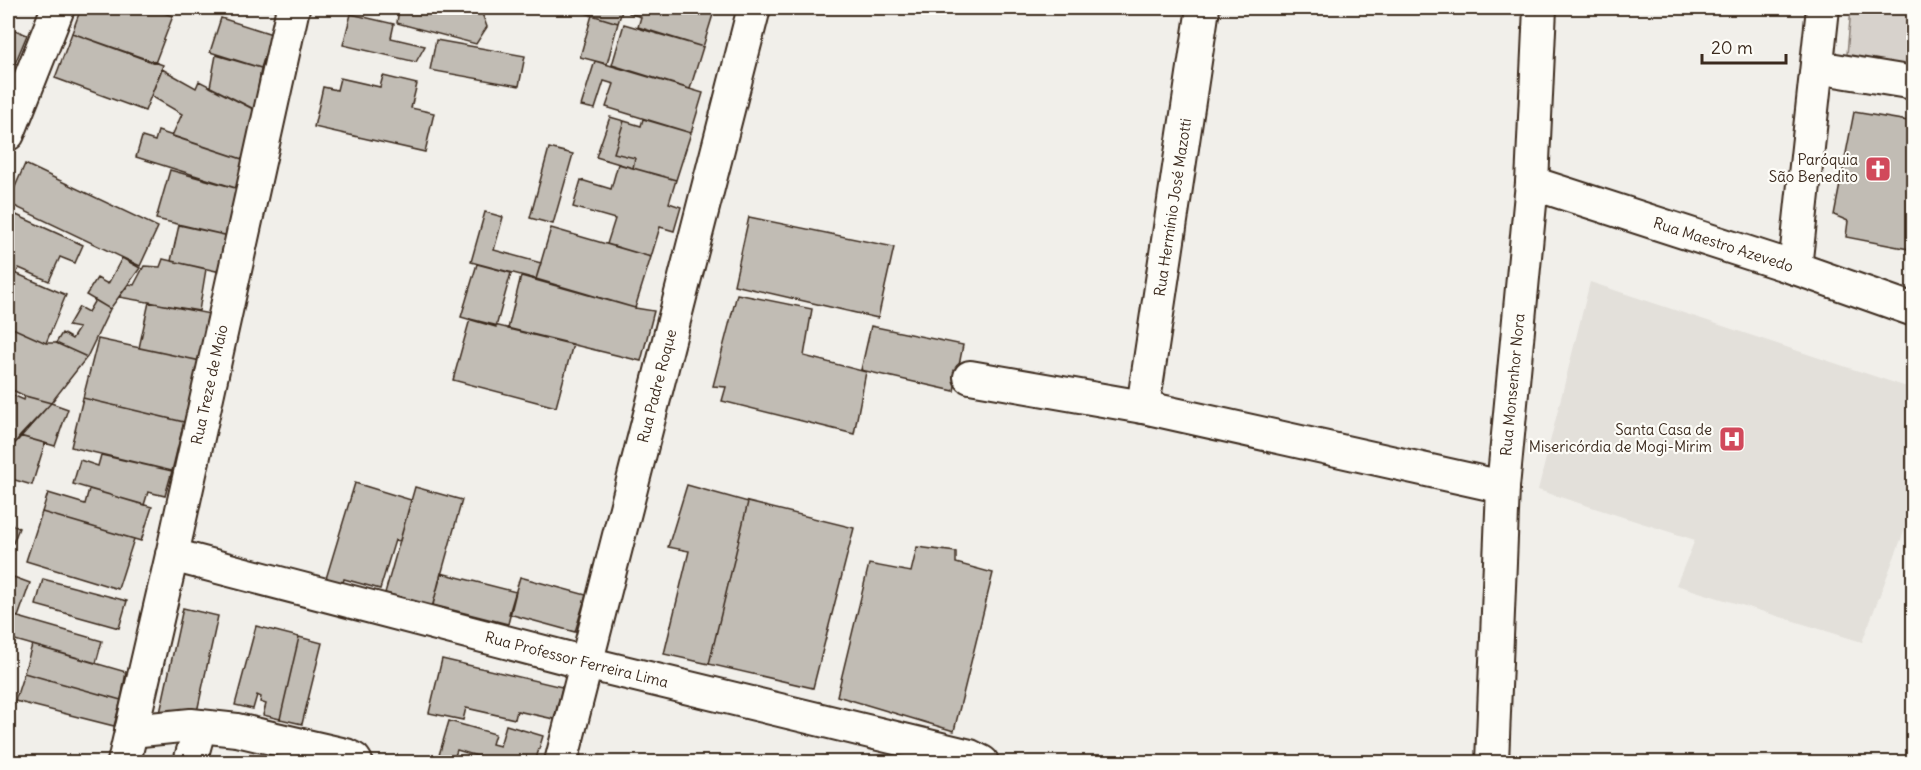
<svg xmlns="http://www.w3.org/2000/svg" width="1921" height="770" viewBox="0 0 1921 770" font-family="Delius,sans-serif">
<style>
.built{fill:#e3e0da}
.green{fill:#d7d2cc;stroke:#897e75;stroke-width:1.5}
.building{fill:#c1bcb4;stroke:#3b2a1e;stroke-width:1.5}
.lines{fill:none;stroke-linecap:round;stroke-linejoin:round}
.minor-casing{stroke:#3b2a1e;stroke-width:36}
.minor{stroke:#fdfcf7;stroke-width:32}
.labels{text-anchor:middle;stroke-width:4.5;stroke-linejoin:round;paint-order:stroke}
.poi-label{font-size:15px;fill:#3b2a1e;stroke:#fdfcf7;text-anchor:end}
.street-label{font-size:15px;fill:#3b2a1e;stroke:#fdfcf7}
</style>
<rect width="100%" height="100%" fill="#f1efea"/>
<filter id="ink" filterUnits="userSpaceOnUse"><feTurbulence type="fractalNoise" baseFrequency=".0167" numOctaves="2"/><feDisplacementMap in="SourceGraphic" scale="12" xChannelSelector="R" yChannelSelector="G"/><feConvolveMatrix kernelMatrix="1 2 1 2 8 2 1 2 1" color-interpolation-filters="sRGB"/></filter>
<g filter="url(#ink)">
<path class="built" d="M1590,282L1913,389V508L1862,642L1676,585L1695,540L1538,490Z"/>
<path class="green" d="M1851,8H1913V67L1847,55Z"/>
<path class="building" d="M81,8H150L173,16L155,63L72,33Z
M399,8H480L487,27L476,44L397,23Z
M569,8H611L622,11L618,23Z
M631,8H715L703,47L638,27L641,17L629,13Z
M351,14L394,24L391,38L425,46L416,62L343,45Z
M592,15L618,23L607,64L580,57Z
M221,18L272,34L261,68L210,52Z
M624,24L703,47L690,89L612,65Z
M8,27L27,35L8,80Z
M72,33L163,65L145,111L55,78Z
M436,40L525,56L519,86L430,70Z
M216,55L261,68L255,110L210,87Z
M595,61L703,93L691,133L606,107L614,84L604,81L595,109L581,106Z
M162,69L196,88L199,81L264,114L254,163L172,136L182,114L151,96Z
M383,76L417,84L411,108L434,113L425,152L314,127L323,87L337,90L340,78L380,87Z
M1854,112L1914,122V250L1846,237L1848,221L1834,215Z
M610,117L624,121L614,153L635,158L633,168L596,157Z
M643,119L691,133L676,180L633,168L635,158L614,153L624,121L641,126Z
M158,131L254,163L239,189L136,157L142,137L155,141Z
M549,148L573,154L553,224L530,218Z
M25,164L158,227L140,266L8,203Z
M618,164L676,180L669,203L681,207L674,231L660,227L651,257L607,244L615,219L573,207L581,180L611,189Z
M170,170L239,189L229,236L156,219Z
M485,212L503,217L494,250L541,263L536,279L471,262Z
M14,214L83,245L75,263L60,257L49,281L19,268L16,274L8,270V229Z
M749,217L894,247L878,318L734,285Z
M179,225L229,236L221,272L171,261Z
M551,228L651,257L635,308L536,279Z
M122,258L140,268L110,309L86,295L97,278L108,284Z
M163,259L206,269L199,311L119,297L129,284L134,285L144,266L160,267Z
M477,264L511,273L496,327L461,317Z
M8,270L66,295L46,343L8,326Z
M521,276L635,308L654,311L641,361L508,329Z
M737,294L812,309L804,356L866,372L854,434L722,401L726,387L713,386Z
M95,300L110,309L87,357L56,343L62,333L72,339L79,328L68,326L79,307L88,312Z
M149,302L210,314L201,361L139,348Z
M470,319L573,344L556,407L453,380Z
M8,326L46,343H56L87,357L51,403L25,396L8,388Z
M871,326L963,345L954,391L861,370Z
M98,339L201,361L184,422L83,398Z
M8,393L24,400L25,396L51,403L12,447L8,446Z
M83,398L184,422L172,471L71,447Z
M51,403L68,409L55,446L20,436Z
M20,436L45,443L32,485L8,478V452Z
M101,455L172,471L165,496L148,492L144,505L73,484L80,460L98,466Z
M355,483L411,500L400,541L395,540L380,589L344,579L342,586L325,582Z
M687,485L748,502L709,664L664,654L689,551L668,547Z
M415,487L462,500L431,611L417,607L418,602L385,593Z
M89,489L152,507L141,541L42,512L48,493L85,504Z
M748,502L854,528L813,688L709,664Z
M42,512L134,539L118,589L26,561Z
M8,523L19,528L13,543L8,541Z
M917,547L956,552V563L993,573L954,731L837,696L869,564L911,572Z
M441,573L516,592L508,624L433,605Z
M8,575L30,583L18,617L8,614Z
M520,577L586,595L575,632L509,614Z
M43,579L127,601L119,628L36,605Z
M183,608L218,616L195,721L160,713Z
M8,614L102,641L96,663L8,638Z
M256,626L299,637L280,719L263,715L266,704L260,702L261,697L257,695L253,709L235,705Z
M299,637L322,643L302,724L280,719Z
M32,645L126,672L121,700L24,673Z
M442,659L562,687L554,719L517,711L515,719L466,708L463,720L429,713Z
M24,673L121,700L114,726L15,701Z
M449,721L495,734L492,744L500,746L506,725L543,736L535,762H489L490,760L457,750L453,762H437Z"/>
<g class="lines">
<defs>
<g id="minor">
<path d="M1817,67L1914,83"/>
<path d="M8,134L58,8"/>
<path id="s1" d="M1532,183L1795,268L1914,310"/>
<path d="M1795,268L1823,8"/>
<path d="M970,377L1143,407L1503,487"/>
<path id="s2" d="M1143,407L1203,8"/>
<path id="s3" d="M172,555L586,663L970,756L982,762"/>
<path d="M131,731L191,725L237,730L346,755L354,759L356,762"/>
<path id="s4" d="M124,762L172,555L293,8"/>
<path d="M190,762L200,726"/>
<path id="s5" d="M561,762L754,8"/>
<path id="s6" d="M1492,762L1503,487L1532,183L1540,8"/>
</g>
</defs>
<use href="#minor" class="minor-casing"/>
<use href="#minor" class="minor"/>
</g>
</g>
<defs>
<symbol id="church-square" viewBox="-11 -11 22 22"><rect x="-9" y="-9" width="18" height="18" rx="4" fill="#d1495b" stroke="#fdfcf7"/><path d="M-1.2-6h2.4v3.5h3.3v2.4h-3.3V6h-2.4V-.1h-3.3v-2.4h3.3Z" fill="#fff"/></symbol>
<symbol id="hospital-square" viewBox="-11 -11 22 22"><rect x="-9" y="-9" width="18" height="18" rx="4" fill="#d1495b" stroke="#fdfcf7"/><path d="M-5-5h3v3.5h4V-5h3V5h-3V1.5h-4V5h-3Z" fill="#fff"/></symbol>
</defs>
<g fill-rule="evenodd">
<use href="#church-square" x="1863" y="154" width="30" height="30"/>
<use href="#hospital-square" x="1717" y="424" width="30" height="30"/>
</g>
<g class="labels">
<g class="poi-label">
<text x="1858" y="165">Paróquia<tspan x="1858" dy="17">São Benedito</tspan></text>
<text x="1712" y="435">Santa Casa de<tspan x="1712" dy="17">Misericórdia de Mogi-Mirim</tspan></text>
</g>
<g class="street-label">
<text dy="5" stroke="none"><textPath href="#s2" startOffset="202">Rua Hermínio José Mazotti</textPath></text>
<text dy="5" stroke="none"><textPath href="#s1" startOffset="201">Rua Maestro Azevedo</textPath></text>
<text dy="5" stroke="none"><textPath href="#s4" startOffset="387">Rua Treze de Maio</textPath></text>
<text dy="5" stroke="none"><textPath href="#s5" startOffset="388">Rua Padre Roque</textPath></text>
<text dy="5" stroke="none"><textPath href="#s6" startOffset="378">Rua Monsenhor Nora</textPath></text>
<text dy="5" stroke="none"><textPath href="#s3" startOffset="418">Rua Professor Ferreira Lima</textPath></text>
</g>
</g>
<rect width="1921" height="770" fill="none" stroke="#fdfcf7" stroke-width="30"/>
<rect x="15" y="15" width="1891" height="740" fill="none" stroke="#3b2a1e" stroke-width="2" filter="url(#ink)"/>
<path d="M1702 54v9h84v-9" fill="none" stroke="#3b2a1e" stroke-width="3"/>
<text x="1711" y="54" font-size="18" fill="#3b2a1e" stroke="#fdfcf7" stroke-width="4.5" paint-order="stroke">20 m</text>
</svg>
